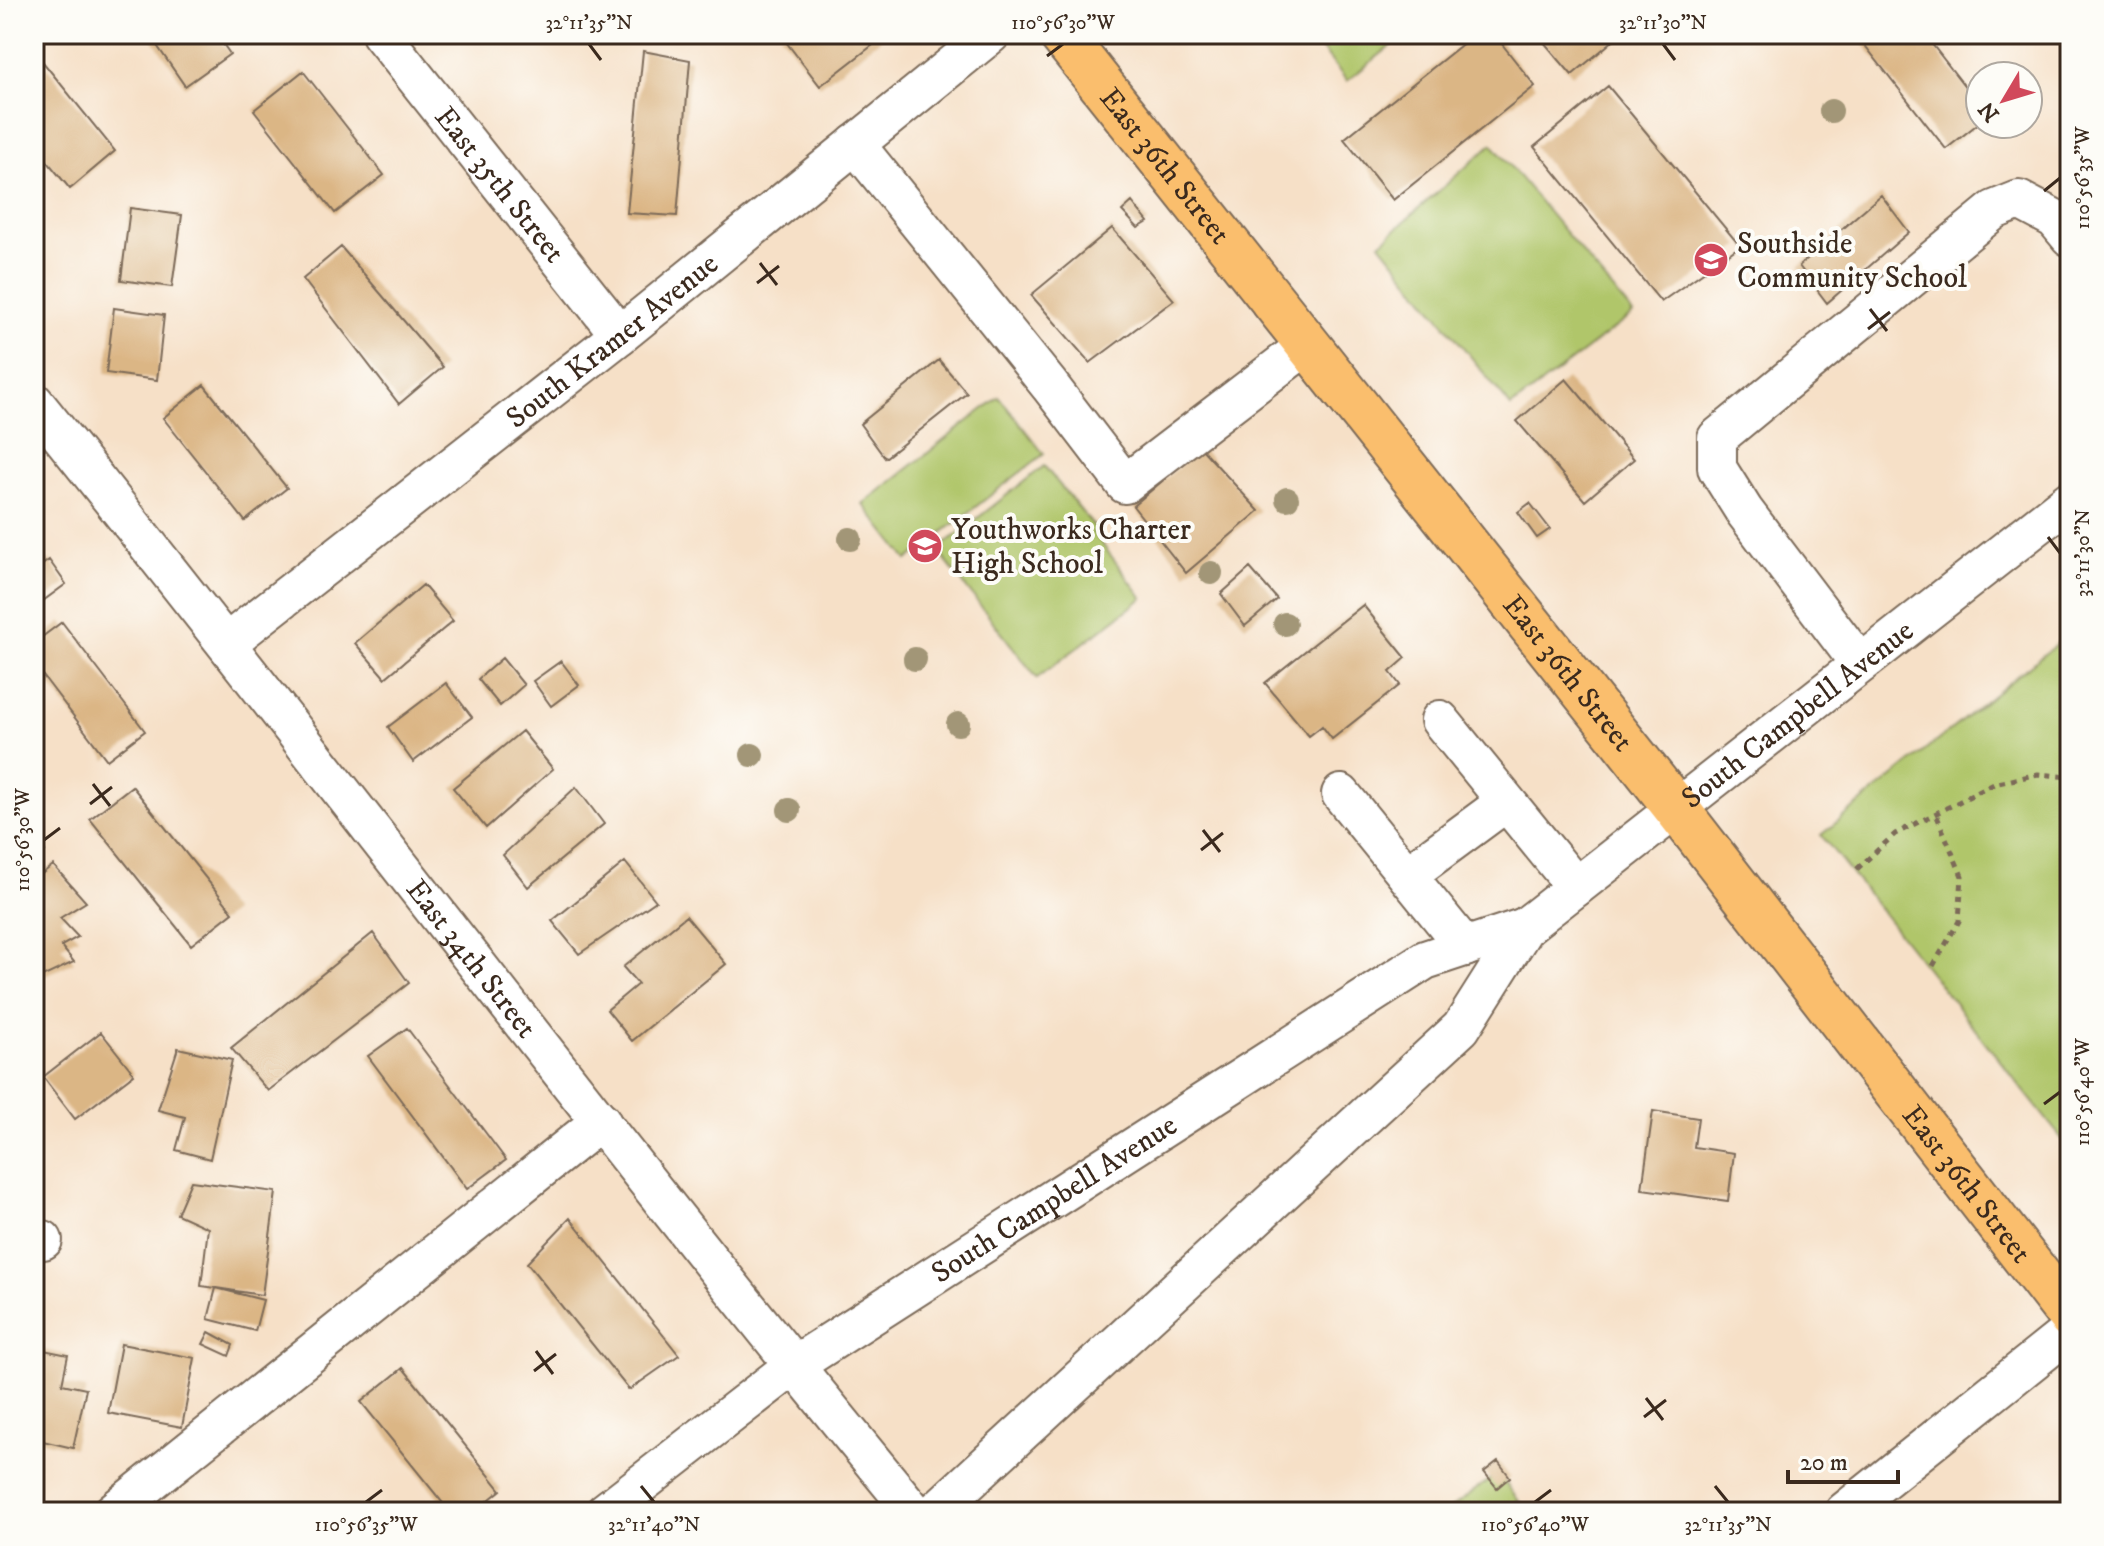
<svg xmlns="http://www.w3.org/2000/svg" width="2104" height="1546" viewBox="0 0 2104 1546" font-family="'IM FELL DW Pica',serif">
<style>
.green{fill:#b0c66a;stroke:#767844;stroke-width:2}
.building{fill:#dbb685}
.lines{fill:none;stroke-linecap:round;stroke-linejoin:round}
.minor-casing{stroke:#7c6a59;stroke-width:42}
.major-casing{stroke:#7c6a59;stroke-width:48}
.path{stroke:#7c6a59;stroke-width:5;stroke-dasharray:6 6;stroke-linecap:butt}
.minor{stroke:#fff;stroke-width:38}
.major{stroke:#fabe6d;stroke-width:44}
.tree{fill:#a29677}
.ticks{fill:none;stroke:#3b2a1e;stroke-width:3}
.labels{text-anchor:middle;stroke-width:8;stroke-linejoin:round;paint-order:stroke}
.street-label{font-size:30px;fill:#3b2a1e;stroke:#fdfcf7}
.poi-label{font-size:30px;fill:#3b2a1e;stroke:#fdfcf7;text-anchor:start}
.neatline{fill:none;stroke:#3b2a1e;stroke-width:3}
.ticks-label{font-size:20px;text-anchor:middle;fill:#3b2a1e}
</style>
<rect width="100%" height="100%" fill="#fdfcf7"/>
<filter id="ink" filterUnits="userSpaceOnUse"><feTurbulence type="fractalNoise" baseFrequency=".0125" numOctaves="2"/><feDisplacementMap in="SourceGraphic" scale="16" xChannelSelector="R" yChannelSelector="G"/><feConvolveMatrix kernelMatrix="1 2 1 2 8 2 1 2 1" color-interpolation-filters="sRGB"/></filter>
<filter id="wash" filterUnits="userSpaceOnUse"><feTurbulence type="fractalNoise" baseFrequency=".006" numOctaves="4" result="noise"/><feDisplacementMap in="SourceGraphic" scale="32" xChannelSelector="R" yChannelSelector="G"/><feGaussianBlur stdDeviation="1.8" result="paint"/><feColorMatrix in="noise" values="0 0 0 0 0 0 0 0 0 0 0 0 0 0 0 0 0 1.4 0 .05"/><feComposite in="paint" operator="in"/></filter>
<g filter="url(#wash)">
<rect width="100%" height="100%" fill="#f6e0c7"/>
<path class="green" d="M1310,34H1406L1347,81Z
M1492,144L1633,314L1511,407L1380,243Z
M999,397L1044,454L907,560L863,504Z
M1044,466L1096,529L1093,532L1143,598L1037,678L937,550Z
M2070,633V1149L1821,835Z
M1498,1473L1527,1512H1446Z"/>
<g id="blocks">
<path class="building" d="M149,34H216L230,54L185,86Z
M780,34H887L820,86Z
M1475,34H1494L1535,86L1393,200L1344,139Z
M1537,34H1621L1572,75Z
M1856,34H1924L1980,106V122L1946,149Z
M34,51L115,151L70,189L34,145Z
M643,51L690,60L677,216L627,213Z
M303,71L384,175L335,213L254,110Z
M1608,86L1740,246L1661,302L1534,147Z
M1881,195L1909,232L1827,303L1799,266Z
M1132,202L1148,222L1138,228L1122,211Z
M130,208L182,215L172,287L121,280Z
M1112,228L1174,300L1090,363L1031,295Z
M341,247L443,367L399,404L303,279Z
M114,308L164,315L157,380L106,373Z
M939,360L967,393L885,458L860,424Z
M1566,379L1634,459L1585,501L1517,421Z
M204,385L287,488L245,521L163,418Z
M1201,448L1259,511L1186,573L1133,506Z
M1530,503L1550,529L1537,538L1518,512Z
M49,560L66,584L36,606L34,571Z
M1250,568L1277,599L1245,626L1221,594Z
M423,585L453,621L385,678L355,643Z
M1363,605L1406,658L1390,672L1400,685L1332,739L1322,726L1309,736L1265,683Z
M62,622L145,731L107,760L34,664V643Z
M502,658L524,685L500,706L478,679Z
M561,661L579,685L551,706L533,681Z
M446,683L472,717L413,762L388,727Z
M522,731L553,769L486,828L453,788Z
M132,786L233,912L191,945L90,819Z
M576,787L604,824L528,887L503,855Z
M34,836L45,851L34,859Z
M625,862L656,901L579,954L552,921Z
M53,865L86,902L60,918L78,937L61,946L74,962L34,981V880Z
M686,916L726,964L632,1041L607,1010L638,984L623,967Z
M373,933L409,983L268,1091L231,1048Z
M407,1028L506,1160L467,1189L368,1056Z
M101,1032L134,1074L75,1119L43,1077Z
M178,1048L232,1060L210,1159L176,1150L185,1117L158,1110Z
M1653,1111L1698,1118L1694,1147L1734,1153L1728,1201L1642,1189Z
M191,1181L276,1192L262,1295L216,1288L263,1300L255,1331L208,1319L216,1288L201,1286L208,1228L177,1214Z
M570,1218L679,1355L629,1390L527,1263Z
M209,1332L233,1345L229,1356L203,1344Z
M121,1344L195,1358L182,1427L108,1413Z
M34,1348L68,1355L62,1384L86,1389L73,1448L34,1439Z
M403,1368L501,1490L474,1512H450L361,1402Z
M1498,1461L1510,1477L1497,1488L1484,1472Z"/>
</g>
</g>
<g filter="url(#ink)">
<use href="#blocks" fill-opacity="0" stroke="#7c6a59" stroke-width="2"/>
<g class="lines">
<defs>
<g id="minor">
<path id="s1" d="M381,34L620,335"/>
<path d="M855,144L1050,386L1125,484L1307,345"/>
<path id="s2" d="M34,402C330,770 613,1148 914,1512"/>
<path id="s3" d="M228,642L620,335L991,34"/>
<path d="M1860,664L1744,511L1717,468V438L1994,210L2019,200L2055,219L2070,237"/>
<path d="M1440,720L1576,887"/>
<path d="M1341,794L1465,947"/>
<path d="M1407,875L1506,802"/>
<path d="M34,1239L43,1240"/>
<path d="M113,1512L601,1121"/>
<path id="s4" d="M605,1512L793,1366L1425,960L1525,927"/>
<path id="s5" d="M935,1512L1461,1028L1525,927L2070,500"/>
<path d="M1844,1512L2070,1331"/>
</g>
<g id="major">
<path id="s6" d="M1061,34L1676,808L2070,1316"/>
</g>
</defs>
<use href="#minor" class="minor-casing"/>
<use href="#major" class="major-casing"/>
<path class="path" d="M1857,869L1895,834L1994,784L2038,774L2070,777
M1933,966L1959,921L1962,876L1936,814"/>
<use href="#minor" class="minor"/>
<use href="#major" class="major"/>
</g>
<g class="tree">
<circle cx="1831" cy="111" r="12"/>
<circle cx="1287" cy="499" r="12"/>
<circle cx="850" cy="539" r="12"/>
<circle cx="1211" cy="573" r="12"/>
<circle cx="1285" cy="624" r="12"/>
<circle cx="915" cy="659" r="12"/>
<circle cx="958" cy="724" r="12"/>
<circle cx="752" cy="755" r="12"/>
<circle cx="789" cy="810" r="12"/>
</g>
</g>
<path class="ticks" d="M589,44L601,60M1663,44L1675,60M1047,56L1063,44M2044,191L2060,178M760,263L777,285M757,283L779,266M1870,309L1887,331M1868,329L1890,312M2048,537L2060,553M93,784L110,806M90,804L112,787M1203,830L1220,852M44,840L60,828M1201,850L1223,833M2044,1104L2060,1092M536,1351L553,1374M534,1371L556,1354M1646,1398L1663,1420M1644,1417L1666,1400M641,1486L654,1502M1715,1486L1728,1502M366,1502L382,1490M1535,1502L1551,1490"/>
<defs>
<symbol id="school-disc" viewBox="-11 -11 22 22"><circle r="9.5" fill="#d1495b" stroke="#fdfcf7"/><path d="M0-5L7-2L0 1L-7-2ZM-4 1L0 2.5L4 1V4Q0 6-4 4Z" fill="#fff"/></symbol>
</defs>
<g fill-rule="evenodd">
<use href="#school-disc" x="1691" y="240" width="40" height="40"/>
<use href="#school-disc" x="905" y="526" width="40" height="40"/>
</g>
<g class="labels">
<g class="street-label">
<text dy="10" stroke="none"><textPath href="#s6" startOffset="168">East 36th Street</textPath></text>
<text dy="10" stroke="none"><textPath href="#s1" startOffset="192">East 35th Street</textPath></text>
<text dy="10" stroke="none"><textPath href="#s3" startOffset="488">South Kramer Avenue</textPath></text>
<text dy="10" stroke="none"><textPath href="#s6" startOffset="816">East 36th Street</textPath></text>
<text dy="10" stroke="none"><textPath href="#s5" startOffset="1180">South Campbell Avenue</textPath></text>
<text dy="10" stroke="none"><textPath href="#s2" startOffset="708">East 34th Street</textPath></text>
<text dy="10" stroke="none"><textPath href="#s6" startOffset="1464">East 36th Street</textPath></text>
<text dy="10" stroke="none"><textPath href="#s4" startOffset="548">South Campbell Avenue</textPath></text>
</g>
<g class="poi-label">
<text x="1737" y="253">Southside<tspan x="1737" dy="34">Community School</tspan></text>
<text x="951" y="539">Youthworks Charter<tspan x="951" dy="34">High School</tspan></text>
</g>
</g>
<rect width="2104" height="1546" fill="none" stroke="#fdfcf7" stroke-width="88"/>
<g transform="translate(2004 100) rotate(232)"><circle r="38" fill="#fdfcf7" stroke="#afa8a0" stroke-width="2"/>
<path d="M0-6L14 30L0 20L-14 30Z" fill="#d1495b"/>
<text y="-12" font-size="22" font-weight="bold" text-anchor="middle" fill="#3b2a1e">N</text>
</g>
<path d="M1788 1470v12h110v-12" fill="none" stroke="#3b2a1e" stroke-width="4"/>
<text x="1800" y="1470" font-size="24" fill="#3b2a1e" stroke="#fdfcf7" stroke-width="6" paint-order="stroke">20 m</text>
<rect x="44" y="44" width="2016" height="1458" class="neatline"/>
<g class="ticks-label">
<text x="589" y="29">32°11'35"N</text>
<text x="1063" y="29">110°56'30"W</text>
<text x="1663" y="29">32°11'30"N</text>
<text transform="translate(2082 178) rotate(-90)" y="7">110°56'35"W</text>
<text transform="translate(2082 553) rotate(-90)" y="7">32°11'30"N</text>
<text transform="translate(22 840) rotate(-90)" y="7">110°56'30"W</text>
<text transform="translate(2082 1092) rotate(-90)" y="7">110°56'40"W</text>
<text x="366" y="1531">110°56'35"W</text>
<text x="654" y="1531">32°11'40"N</text>
<text x="1535" y="1531">110°56'40"W</text>
<text x="1728" y="1531">32°11'35"N</text>
</g>
</svg>
